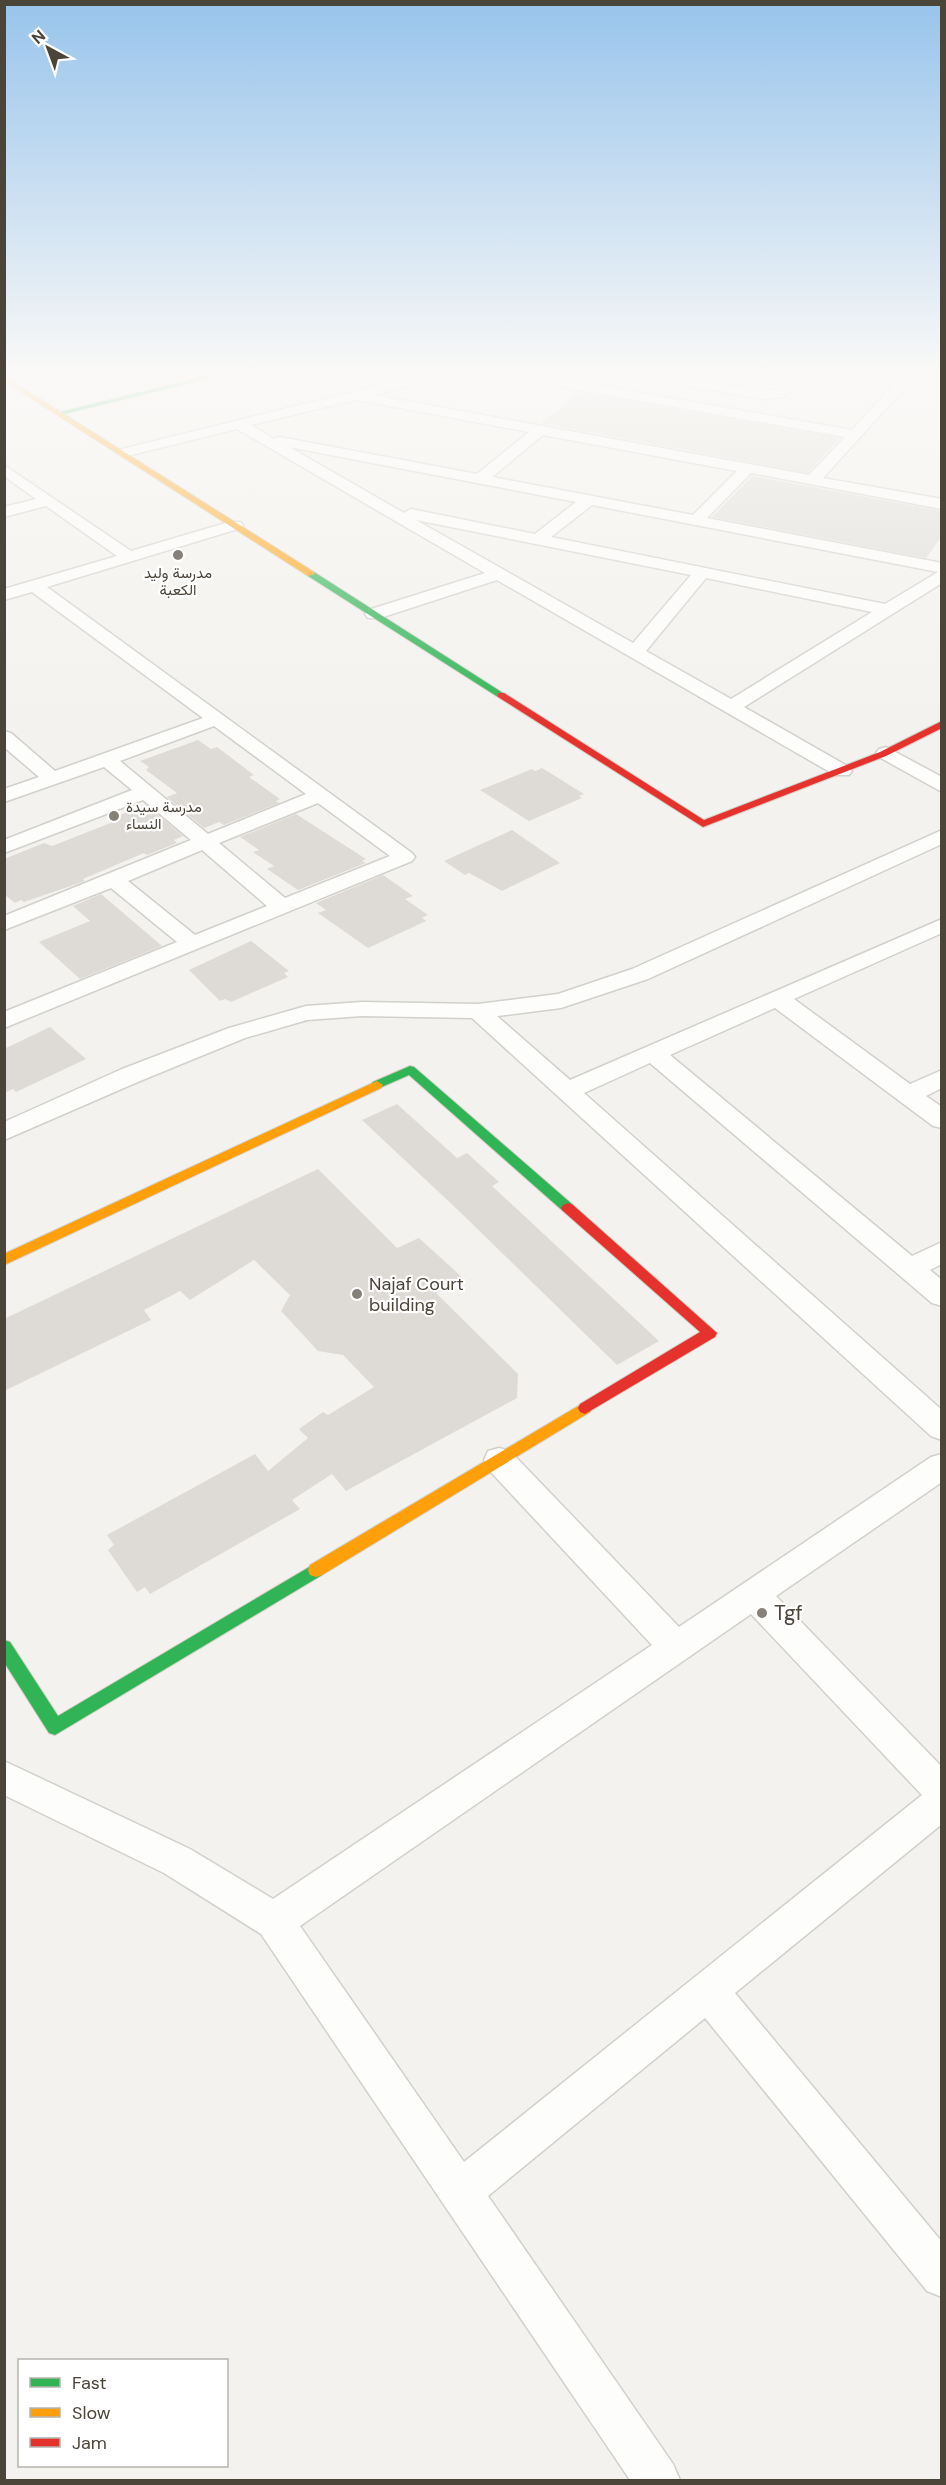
<svg xmlns="http://www.w3.org/2000/svg" width="946" height="2485" viewBox="0 0 946 2485" font-family="'DM Sans',Vazirmatn,sans-serif">
<style>
.building{fill:#dedbd6}
.lines{fill:none;stroke-linecap:round;stroke-linejoin:round}
.street-casing{stroke:#d2d0cb;stroke-width:3}
.fast-casing{stroke:#d3cfc5;stroke-width:2}
.slow-casing{stroke:#d3cfc5;stroke-width:2}
.jam-casing{stroke:#d3cfc5;stroke-width:2}
.street{fill:#fdfdfc;fill-rule:evenodd}
.fast{fill:#30b455;fill-rule:evenodd}
.slow{fill:#ff9f0a;fill-rule:evenodd}
.jam{fill:#e5322d;fill-rule:evenodd}
.poi-dot{fill:#868178;stroke:#fff;stroke-width:2}
.labels{text-anchor:middle;stroke-width:4.5;stroke-linejoin:round;paint-order:stroke}
.far-poi-label{font-size:15px;fill:#4b4439;stroke:#fff}
.poi-label{font-size:18px;fill:#4b4439;stroke:#fff;text-anchor:start}
.near-poi-label{font-size:21px;fill:#4b4439;stroke:#fff;text-anchor:start}
</style>
<rect width="100%" height="100%" fill="#f4f2ee"/>
<path class="building" d="M580,392L840,438L808,473L541,423Z
M752,476L942,511V536L926,558L712,517Z
M198,740L211,749L217,747L254,775L249,777L280,799L276,801L279,803L224,825L219,822L204,828L167,797L177,793L146,770L149,767L140,761Z
M542,768L584,794L579,796L582,798L529,821L480,790L532,769L535,771Z
M146,805L183,836L174,840L177,843L147,855L144,853L83,879L85,881L24,902L21,900L15,903L4,894V859L44,843L52,846L113,822L109,819Z
M296,814L366,859L362,861L366,863L298,890L267,869L274,866L253,852L259,850L240,837Z
M512,830L560,863L502,891L469,873L465,875L444,861Z
M383,875L413,896L405,899L428,915L422,918L426,921L368,948L318,913L326,910L316,903Z
M101,894L162,946L80,979L39,942L90,921L73,906Z
M251,941L289,971L284,973L288,977L231,1002L225,999L220,1001L189,970Z
M50,1027L86,1059L16,1092L13,1089L4,1093V1049Z
M397,1104L457,1158L467,1153L499,1182L492,1186L659,1341L617,1365L460,1212L362,1120Z
M318,1169L397,1248L419,1238L463,1278L436,1293L518,1374L517,1398L346,1491L332,1474L292,1500L300,1509L150,1594L145,1587L137,1592L108,1550L114,1545L107,1535L255,1454L268,1471L308,1438L299,1429L323,1412L328,1415L374,1387L343,1355L318,1351L281,1311L290,1295L254,1260L190,1300L180,1291L144,1310L151,1320L4,1391V1319Z"/>
<g class="lines">
<defs>
<path id="street" d="M441,370H464L374,395L809,475L845,437L488,374L482,370H512L852,430L907,370H921L823,478L942,499V509L751,473L707,518L942,563V583L744,707L849,767L852,771L849,775H835L497,580L380,618H368L365,614L368,610L485,573L237,429L123,457L116,453L118,450ZM355,400H357L529,432L477,474L280,437L274,439L251,425ZM543,435L737,471L693,515L492,477ZM289,447L576,502L535,534L411,509L404,513ZM592,505L938,572L885,604L551,537ZM416,520L691,575L633,643ZM706,578L872,612L731,699L646,651Z
M612,370H643L764,391L775,390L797,370H811L784,397L764,399L618,374Z
M4,465L131,551L229,522H241L243,525L241,528L47,587L412,853L415,857L412,861L4,1028V1012L177,942L111,888L4,930V916L191,840L143,800L4,853V840L132,790L104,767L4,802V789L39,777L4,747V731L11,733L55,771L203,718L32,592L4,600V589L117,556L46,506L4,517V507L36,499L4,476ZM214,726L306,794L208,834L120,761ZM318,803L390,856L285,898L219,843ZM202,850L267,906L195,935L128,881Z
M886,747L942,777V792L879,757L876,753L879,749Z
M942,830V844L648,979L561,1008L497,1016L570,1080L942,919V933L794,999L910,1084L942,1070V1088L926,1096L942,1107V1128L933,1126L775,1008L670,1055L912,1256L942,1242V1264L930,1270L942,1280V1306L932,1303L650,1063L584,1093L942,1410V1440L931,1436L472,1018L362,1016L307,1020L245,1038L140,1081L4,1140V1122L122,1069L229,1028L306,1006L362,1002L478,1004L558,994L632,969Z
M499,1448L510,1451L679,1627L931,1457L942,1454V1482L776,1596L942,1767V1824L735,1993L942,2242V2297L927,2291L705,2018L488,2196L673,2464L680,2480H630L261,1934L164,1873L4,1795V1761L190,1849L273,1899L652,1645L488,1469L484,1460L488,1451ZM751,1614L922,1795L464,2162L300,1926Z"/>
<path id="fast" d="M231,370H244L60,415L56,413Z
M308,572H314L506,695L498,697L308,576Z
M410,1066L414,1067L573,1205L575,1208L573,1211H563L409,1075L377,1089L371,1085L373,1082Z
M316,1563L322,1565L324,1570L322,1575L55,1735L49,1733L4,1662V1640L10,1642L58,1716Z"/>
<path id="slow" d="M4,376L314,572L315,574L308,576L4,381Z
M377,1081L383,1085L381,1088L4,1265V1254Z
M585,1402L590,1404L592,1408L590,1412L322,1575L316,1577L310,1575L308,1570L310,1565Z"/>
<path id="jam" d="M498,693H504L704,820L880,752L942,721V728L886,756L703,827L498,697Z
M568,1203L573,1205L717,1333L715,1337L585,1414L580,1412L578,1408L580,1404L700,1332L563,1211L561,1208L563,1205Z"/>
</defs>
<use href="#street" class="street-casing"/>
<use href="#fast" class="fast-casing"/>
<use href="#slow" class="slow-casing"/>
<use href="#jam" class="jam-casing"/>
<use href="#street" class="street"/>
<use href="#fast" class="fast"/>
<use href="#slow" class="slow"/>
<use href="#jam" class="jam"/>
</g>
<linearGradient id="sky" x2="0" y2="1"><stop stop-color="#98c4ec"/><stop offset="0.52" stop-color="#faf9f7"/><stop offset="1" stop-color="#faf9f7" stop-opacity="0"/></linearGradient>
<rect width="946" height="718" fill="url(#sky)"/>
<g class="poi-dot">
<circle cx="178" cy="555" r="6"/>
<circle cx="114" cy="816" r="6"/>
<circle cx="357" cy="1294" r="6"/>
<circle cx="762" cy="1613" r="6"/>
</g>
<g class="labels">
<g class="far-poi-label">
<text x="178" y="578">مدرسة وليد<tspan x="178" dy="17">الكعبة</tspan></text>
<text x="126" y="812" text-anchor="start">مدرسة سيدة<tspan x="126" dy="17">النساء</tspan></text>
</g>
<g class="poi-label">
<text x="369" y="1290">Najaf Court<tspan x="369" dy="21">building</tspan></text>
</g>
<g class="near-poi-label">
<text x="774" y="1620">Tgf</text>
</g>
</g>
<rect width="946" height="2485" fill="none" stroke="#4b4439" stroke-width="12"/>
<rect x="18" y="2359" width="210" height="108" fill="#ffffff" stroke="#b7b4b0" stroke-width="1.5"/>
<rect x="30" y="2378" width="30" height="9" fill="#30b455" stroke="#b7b4b0" stroke-width="1.5"/>
<text x="72" y="2389" font-size="18" fill="#4b4439">Fast</text>
<rect x="30" y="2408" width="30" height="9" fill="#ff9f0a" stroke="#b7b4b0" stroke-width="1.5"/>
<text x="72" y="2419" font-size="18" fill="#4b4439">Slow</text>
<rect x="30" y="2438" width="30" height="9" fill="#e5322d" stroke="#b7b4b0" stroke-width="1.5"/>
<text x="72" y="2449" font-size="18" fill="#4b4439">Jam</text>
<g transform="translate(48 48) rotate(319)" stroke="#ffffff" stroke-width="4.5" paint-order="stroke">
<path d="M0-4.5L10 22L0 15L-10 22Z" fill="#4b4439"/>
<text y="-9" font-size="16" font-weight="bold" text-anchor="middle" fill="#4b4439">N</text>
</g>
</svg>
